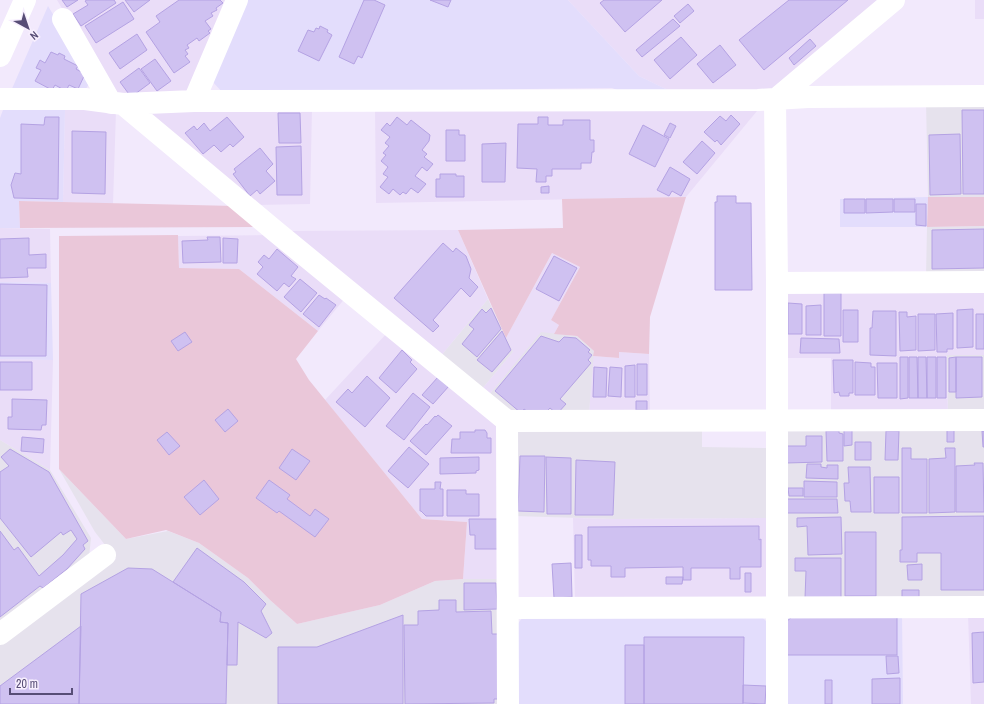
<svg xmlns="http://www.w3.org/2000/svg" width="984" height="704" viewBox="0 0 984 704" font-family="'Archivo Narrow',sans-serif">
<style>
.residential{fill:#eaddf8}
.commercial{fill:#e3ddfc}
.industrial{fill:#e6e2ed}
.green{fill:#eac7d9}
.building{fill:#cfc1f1;stroke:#b4a2e3}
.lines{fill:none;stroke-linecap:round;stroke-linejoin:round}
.minor{stroke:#fff;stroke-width:22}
.tertiary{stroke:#fff;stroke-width:22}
</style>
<rect width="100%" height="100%" fill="#f2e9fc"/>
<path class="residential" d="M57,0H227L188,89L184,93L116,98Z
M568,0H880L769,93L672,92L639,76Z
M975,0H984V19H975Z
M752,107L757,111L686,197L376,203L375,108Z
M104,108L116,111L113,204L63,202L65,110Z
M151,108H312L310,204L255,205L148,116Z
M0,228L50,229L51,283L0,282Z
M458,230L488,299L440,357L286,231Z
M270,235L346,297L318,331L239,269L179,268L178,236Z
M552,253L580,267L551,320L559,325L554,334L541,333L488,396L481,390L513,352L506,338Z
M790,289H984V355L946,357L948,413L831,416V358H783L784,296Z
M388,332L495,421L497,428L500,579H463L467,522L422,519L325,400Z
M619,352L649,354L650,414H589L593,356L619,358Z
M0,359L53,360L50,470L0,440Z
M573,518L615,519L770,518V594L762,601L575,602Z
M968,614H984V704H971Z"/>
<path class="commercial" d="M246,0H568L639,76L672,92L628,94L612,88L223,93L211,80Z
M48,6L92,79L84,92L11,91Z
M3,110H65L63,202L19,201L20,228H0V118Z
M928,197L927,227H840V199Z
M0,282L51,283L53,360L0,359Z
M793,614H902L903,704H784L782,623Z
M761,616L768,623L770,704H517L516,626L523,617Z"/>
<path class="industrial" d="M926,101H984V197H928Z
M984,226V277H926L927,227Z
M488,299L513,352L481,390L440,357Z
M541,332L577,336L594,351L589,414H516L488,396Z
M947,355H984V413H948Z
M792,427H984V601H790L783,593V435Z
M702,428V447L769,448L770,518L615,519L514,516V435L521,429Z
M0,440L50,470L91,538L89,557L0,623Z
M59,469L126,539L168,531L199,543L248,578L270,600L297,624L380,605L435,581L463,579H500V704H0V645L116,559L95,532Z"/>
<path class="green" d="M686,197L650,317L649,354L619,352V358L593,356L594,351L577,336L554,334L559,325L551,320L580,267L552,253L506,338L458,230L563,228L562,199Z
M928,197H984V226L927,227Z
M19,201L235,206L261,227L20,228Z
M178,235L179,268L239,269L318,331L296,359L309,380L422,519L467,522L463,579L435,581L380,605L297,624L270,600L248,578L199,543L166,530L126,539L59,469V236Z"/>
<path class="building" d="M62,0H78L67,7Z
M87,0H114L116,3L81,26L73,14L88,5L85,1Z
M125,0H150L134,12Z
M179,0H220L223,3L216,8L217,10L211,13L213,16L205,21L211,29L208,31L210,33L199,41L197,38L187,45L189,48L185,50L188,54L185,56L190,62L174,73L146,32L160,22L156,16Z
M364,0H374L385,5L362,58L358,56L354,64L339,57Z
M430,0H451L448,7Z
M604,0H662L625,32L600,3Z
M789,0H848L764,70L739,40Z
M123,2L134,19L96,43L85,26Z
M688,4L694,11L680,23L674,16Z
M673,19L680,26L642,57L636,50Z
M320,26L328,30L327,32L332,35L319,61L298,51L308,30L314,32L316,28L319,29Z
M137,34L147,50L120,69L109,53Z
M681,37L697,55L670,79L654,60Z
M810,39L816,46L794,65L789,58Z
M720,45L736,65L713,83L697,64Z
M51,52L58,55L59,53L65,56L64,59L78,66L76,69L85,74L78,89L69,85L66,91L55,85L52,90L35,81L41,70L36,68L40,60L45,63Z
M155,59L171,81L157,91L141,69Z
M139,68L150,83L131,97L120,82Z
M962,110H984V194H963Z
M278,113H300L301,143H279Z
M731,115L740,124L721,145L717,140L715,142L704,132L720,116L726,121Z
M45,117H59L58,199L14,198L11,185L15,173L21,174V124L44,125Z
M227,117L244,137L233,147L230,144L221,152L214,145L203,154L185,133L194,126L197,130L204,123L210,131Z
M397,117L407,125L411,120L430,135L429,141L422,150L427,154L424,157L433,164L427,171L422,167L415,176L426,184L418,193L411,188L406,194L403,192L400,195L393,189L389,194L380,187L388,177L383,174L388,167L381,161L386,155L383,153L389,146L385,143L390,137L381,130L387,123L390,126Z
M538,117H548V125H563V120H590V140H594V152H592L591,163H581V169H552V176H546V182H536L537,169L517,168L518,124H538Z
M670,123L676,126L670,138L664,135Z
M643,125L669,139L655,167L629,154Z
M446,130H459V135H465V161H446Z
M72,131L106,132L105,194L72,193Z
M960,134L961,194L930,195L929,135Z
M702,141L715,153L697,174L683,162Z
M506,143L505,182H482V144Z
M301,146L302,195H277L276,147Z
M260,148L273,164L266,171L275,181L260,194L257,190L250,196L233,174L236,172L234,169Z
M670,167L690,179L681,196L672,191L669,196L657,190Z
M440,174H456V176H464V197H436V179H440Z
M549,186V193H541V187Z
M717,196H736V203H751L752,290H715V202H717Z
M844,199H865V213H844Z
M866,199H893V212L866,213Z
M894,199H915V212H894Z
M916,204H926V226L916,225Z
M984,229V268L932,269V230Z
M207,237H220L221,262L183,263L182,241L208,240Z
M29,238V255L46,254V268H27L28,277L0,278V239Z
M223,238L238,239L237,263H223Z
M443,243L453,252L456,248L466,256L471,269L469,278L478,287L470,297L461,288L433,320L439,326L433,332L394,298Z
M277,249L298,267L291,276L296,279L289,287L284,283L277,291L257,274L263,267L258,262L264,255L269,259Z
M554,256L577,268L559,301L536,289Z
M300,279L317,293L301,312L284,297Z
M0,284L47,285L46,356H0Z
M824,293H841V336H824Z
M319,295L325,299L326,298L336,305L319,327L303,314Z
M788,303L802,304V334H788Z
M821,305V335H806V306Z
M491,308L501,329L477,357L462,344L474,329L469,325L482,309L486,313Z
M973,309V347L957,348V310Z
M843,310H858V342H843Z
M873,311H896V356L870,355V328H872Z
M899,312H907V317L916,316V350L900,351Z
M953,313V349H947V352H937L936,314Z
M918,314H935V350L918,351Z
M976,314H984V349H976Z
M502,331L511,350L492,372L477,360Z
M185,332L192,342L178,351L171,341Z
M541,336L559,342L564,337L576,338L590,350L588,352L592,355L588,360L591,363L560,399L566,404L557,414L550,408L546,412H528L524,409L521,413L495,391Z
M801,338L839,339L840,353H800Z
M402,350L412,360L410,362L417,369L396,393L379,378Z
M900,357H908V398L900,399Z
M909,357H917L918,398H909Z
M918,357H926L927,398H918Z
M927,357H936V398H927Z
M937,357H946V398H937Z
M956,357V392H949V358Z
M956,357H982V397L956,398Z
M833,360H853V393H849V396H840L839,392L834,393Z
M0,362H32V390H0Z
M855,362L871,363V367H875V395H855Z
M877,363H897V398H878Z
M637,364H647V395H637Z
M635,365V397H625V366Z
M594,367L607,368L606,397H593Z
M610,367L622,368L621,397L608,396Z
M367,376L390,398L365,427L336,402L348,389L352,393Z
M438,377L449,386L433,404L422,395Z
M413,393L430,407L404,440L386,426Z
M12,399L47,400L46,425H42L41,430L8,429V417H12Z
M636,401H647V410H636Z
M228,409L238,421L225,432L215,420Z
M438,415L452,426L426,455L410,441L426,424L427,425L435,416L436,417Z
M475,430H485L487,433V438H491V453H451L452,439H460V432H475Z
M844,430H852V445L844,446Z
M947,430H954V442H947Z
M826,431H839V433L843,434V461H827Z
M886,431H899L898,460H885Z
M982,431H984V447H983Z
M167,432L180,446L169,455L157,440Z
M806,436H822V462L786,463V446H806Z
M22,437L44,439L43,453L21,451Z
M855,442H871V460H855Z
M409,447L429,464L408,488L388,471Z
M902,448H911V459H927V513H902Z
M945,448H955V512L929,513V459L946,458Z
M10,449L49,472L88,541L83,545L85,549L67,569L43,588L40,586L0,617V531L14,550L18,547L39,576L63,555L77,539L71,530L63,535L61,532L31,557L0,518V472L9,466L1,457Z
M292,449L310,461L296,480L279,468Z
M520,456H545L544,512L518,511Z
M479,457V470L476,471V473L440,474V458Z
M546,457L571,458V514H547Z
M576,460L615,462L613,515H575Z
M974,463H983L984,512H956V466L975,465Z
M807,464H821V467L827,468V465H838V479L806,478Z
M848,467H870L871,512H851L850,501H845L844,483H849Z
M874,477H899V513H874Z
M204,480L219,499L200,515L184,497Z
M269,480L290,495L287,499L310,516L315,509L329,519L315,537L279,511L277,513L256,498Z
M804,481L837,482V497H804Z
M435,482H441L440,489H443V516H426L421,511H420V489H435Z
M788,488H803V496H789Z
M447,490H466V494H479V516H447Z
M787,499H837L838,513H787Z
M984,516V590H941V553H917V562H900V550H902V517Z
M841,517L842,554L808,555L807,526L797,527V518Z
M469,519H498V549H475V535H470Z
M759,526V540L761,539V567H740V579H730V568H691V580H683V567L625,568V577H611V566H591V560H588V527Z
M845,532H876V596H845Z
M575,535H582V568H575Z
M197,548L244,582L266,604L261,611L272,633L266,638L238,622L237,665H227L228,623L220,622L221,612L173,582Z
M795,558H841V598H805L806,571H795Z
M571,563L572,597L554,598L552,564Z
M922,564V580H908L907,565Z
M128,568L152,569L221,612L220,622L228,623L226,704H79L81,594Z
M745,573H751V592H745Z
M666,577H683L682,584H666Z
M464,583H496L497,609L464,610Z
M902,590H919V597H902Z
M439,600H456V612L491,611L492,634H498L499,699H494V703L405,704L404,625H418V611L439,610Z
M403,615V704H278V647H317Z
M792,617H897V655H787V621Z
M81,626L79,704H0V686Z
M984,632V682L973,683L972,633Z
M644,637H744L743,704H644Z
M625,645H644V704H625Z
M886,656H898L899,673L887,674Z
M900,678V704H872V679Z
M825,680H832V704H825Z
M743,685L766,686L765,704L743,703Z"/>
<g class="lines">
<path class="minor" d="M63,19L111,103
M0,99H85L123,104L194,101L758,100L808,97L984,96
M194,101L237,0
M123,104L275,231L507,421L984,420
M777,283L984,282
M507,421L508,704
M508,608L984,607
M0,634L105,555
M777,704V283L775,100L894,0"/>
<path class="tertiary" d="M0,56L25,0"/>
</g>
<g transform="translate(28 28) rotate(140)" stroke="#f7effe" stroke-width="3" paint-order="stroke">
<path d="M0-3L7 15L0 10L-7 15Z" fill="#574d76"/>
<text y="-6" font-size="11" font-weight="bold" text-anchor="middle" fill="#574d76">N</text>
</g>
<path d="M10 688v6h62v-6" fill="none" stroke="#574d76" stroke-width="2"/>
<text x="16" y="688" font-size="12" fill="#574d76" stroke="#f7effe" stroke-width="3" paint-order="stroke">20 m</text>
</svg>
